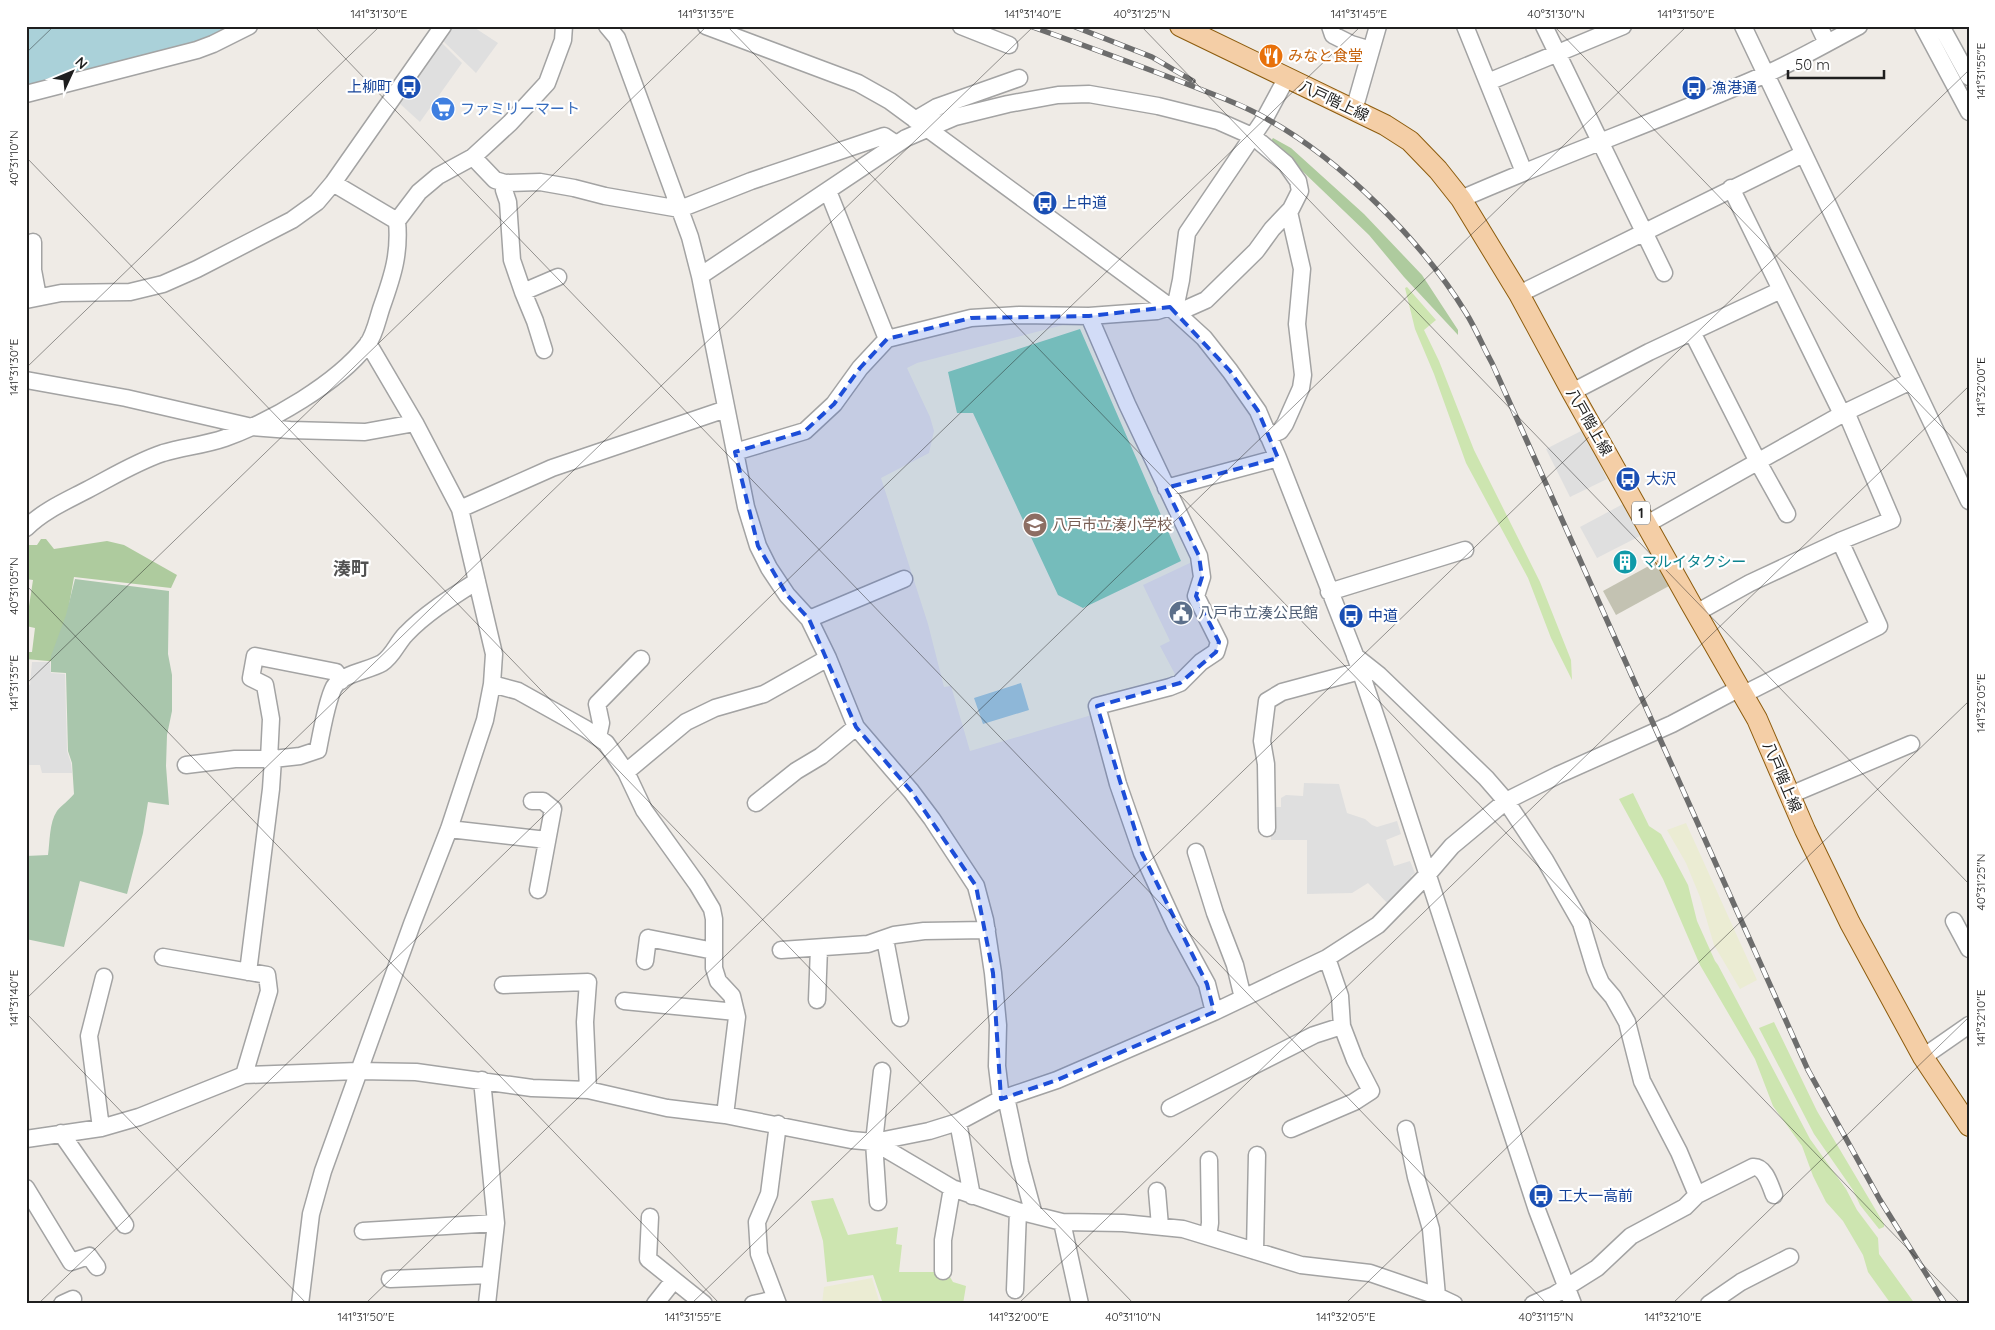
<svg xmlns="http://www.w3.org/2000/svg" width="1995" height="1330" viewBox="0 0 1995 1330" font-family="Quicksand,'Noto Sans JP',sans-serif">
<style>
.education{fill:#fcfbe2}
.construction{fill:#c3c2b2}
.farmland{fill:#ebecd3}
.grass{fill:#cde5b0}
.forest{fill:#aecb9e}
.cemetery{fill:#a9c6ac}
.pitch{fill:#8bd7b5}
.parking{fill:#dfdfdf}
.water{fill:#aad1d9}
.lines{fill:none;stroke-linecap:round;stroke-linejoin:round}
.minor-casing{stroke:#a3a3a3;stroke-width:19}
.major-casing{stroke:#8d5c0d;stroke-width:22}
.minor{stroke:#fff;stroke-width:16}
.major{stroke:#f4cea6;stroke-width:20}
.rail-casing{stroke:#6d6d6d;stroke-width:5.5}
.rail{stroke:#fff;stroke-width:4;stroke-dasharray:11;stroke-linecap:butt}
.marked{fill:#1d4ed8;fill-opacity:0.2;stroke:#1d4ed8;stroke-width:4;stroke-dasharray:10 6;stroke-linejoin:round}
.ticks{fill:none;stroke:#1f1f1f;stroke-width:1;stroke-opacity:0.45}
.labels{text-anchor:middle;stroke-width:4.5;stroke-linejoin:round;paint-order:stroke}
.shield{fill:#fff;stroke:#626262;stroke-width:1}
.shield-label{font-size:14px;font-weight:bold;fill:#1f1f1f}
.food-label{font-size:15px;fill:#c56008;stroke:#fff;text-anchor:start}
.transit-label{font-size:15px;fill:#164399;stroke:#fff;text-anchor:start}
.street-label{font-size:15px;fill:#1f1f1f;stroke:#fff}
.shop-label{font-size:15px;fill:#366cbe;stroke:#fff;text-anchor:start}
.education-label{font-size:15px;fill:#785e54;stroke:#fff;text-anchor:start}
.culture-label{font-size:15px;fill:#0d838f;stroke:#fff;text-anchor:start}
.service-label{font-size:15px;fill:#4e5e75;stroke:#fff;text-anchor:start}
.quarter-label{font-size:18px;font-weight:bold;fill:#525252;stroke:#fff}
.neatline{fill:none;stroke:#1f1f1f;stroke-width:2}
.ticks-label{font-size:12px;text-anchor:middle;fill:#1f1f1f}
</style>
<rect width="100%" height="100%" fill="#efebe6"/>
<path class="education" d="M1082,320L1192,562L1143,585L1170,641L1160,646L1176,676L1091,701L1095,714L970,751L951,686L944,687L928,624L881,478L929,453L934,431L930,417L907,368L917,363Z"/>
<path class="construction" d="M1656,562L1669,586L1616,615L1603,591Z"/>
<path class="farmland" d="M1686,823L1757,980L1740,989L1714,945L1700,897L1686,863L1667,830Z
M872,1278L880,1304H822L824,1287Z"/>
<path class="grass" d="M1407,287L1436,320L1424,330L1439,361L1474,450L1540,582L1571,660L1572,680L1551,638L1528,578L1466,463L1434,374L1415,329L1405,288Z
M1633,793L1649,826L1661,834L1688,885L1697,921L1715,961L1718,965L1810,1139L1846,1189L1857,1210L1878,1238L1879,1254L1915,1304H1891L1868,1272L1863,1255L1843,1221L1826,1202L1813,1176L1802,1146L1773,1106L1755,1059L1700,965L1663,879L1619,799Z
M1774,1022L1817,1111L1884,1224V1227L1879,1229L1860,1205L1853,1190L1814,1134L1759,1028Z
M833,1198L848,1235L898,1227L896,1244L902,1245L899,1272H937L950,1277L953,1282L966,1286L963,1304H883L873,1275L827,1282L823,1241L811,1201Z"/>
<path class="forest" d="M1273,138L1291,148L1364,214L1422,275L1458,330V335L1404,277L1369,235L1271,141Z
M41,539H46L54,549L107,541L124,545L177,575L171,588L74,577L59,662L26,659V652H32L35,628L26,626L33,580L26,579V545H37Z"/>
<path class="cemetery" d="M75,579L169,591L168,654L172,675V711L167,735L166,766L169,805L148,802L143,833L127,894L80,881L64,947L26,939V856L48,855C50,842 49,823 57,811C61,806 69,800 74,794L72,763L68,751L66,673L51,672V656L66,615Z"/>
<path class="pitch" d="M1080,329L1181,561L1083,608L1058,595L973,413H957L948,372Z"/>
<path class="parking" d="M451,26H472L498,43L476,73L442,40Z
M441,42L462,63L420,122L398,102Z
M1583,430L1607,479L1570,497L1546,449Z
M1623,504L1640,536L1597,558L1580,527Z
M32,662H50L51,673L65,674L67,751L71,763L72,773H42L40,765H26V685H30Z
M1304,783L1339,784L1347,813L1365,819L1372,825L1377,827L1397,821L1401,834L1386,840L1394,866L1410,861L1415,873L1411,876L1414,885L1391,907L1368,883L1352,893L1307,894V840H1271L1270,807H1281V798L1286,795L1303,796Z"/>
<path class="water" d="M26,26H237L213,39L26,87Z
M1021,683L1029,710L983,724L974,698Z"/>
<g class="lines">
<defs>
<path id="minor" d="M706,26L858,83L890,101L1170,307L1204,338L1230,371L1258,411L1278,458L1355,655L1386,747L1537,1210L1573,1304
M961,26L1009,45
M1330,26L1333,35L1351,44L1371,50
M1465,26L1524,172
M1544,26L1664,273
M1743,26L1969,501
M1819,26L1827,43
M1923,26L1969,112
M1941,26L1969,77
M1488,82L1623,26
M26,94L197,50L213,44L249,26
M1354,110L1378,26
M915,120L937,107L1019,78
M473,157L495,180L505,183L540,182L574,188L605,196L680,209L751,181L884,136L896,144
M505,183L504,190L508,202L512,260L523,292L535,321L544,350
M1731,188L1842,414
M828,191L887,339
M1461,199C1561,155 1664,119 1764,75C1796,61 1827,43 1859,26
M397,221L419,192L438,176L473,157L510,123L547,83L563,40L564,26
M33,242V270L38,297
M700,276L906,138L955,117L1008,104L1058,95L1089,94L1158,106L1218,121L1252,136L1261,143L1286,164L1298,181L1300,191L1291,209L1272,229L1256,251L1206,300L1188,308
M523,292L558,277
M1519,294L1803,154
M26,300L61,293L130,292L163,284L197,269L292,220L317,202L333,183L443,26
M1089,316L1127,404L1199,556L1202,577L1196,596L1219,642L1216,652L1201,662L1180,683L1170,687L1097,706L1118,784L1142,853L1176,927L1207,984L1214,1012
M1692,332L1758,462L1787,514
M26,380L126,398L252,427L290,430L365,432L415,423
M1572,392L1649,352L1781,290
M1268,436L1280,431L1285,424L1301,388L1303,375L1297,324L1302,269L1289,212
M735,452L805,431L834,404L860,368L887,339L971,318L1019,315L1089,316L1157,311L1170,307L1177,299L1181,280L1187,233L1265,118L1286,79
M1166,488L1278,458
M460,509L552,468L726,409
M1647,524L1846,412L1911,381
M26,528C43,511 66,501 87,490C112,477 136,462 163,453C183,447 205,445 225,438C272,421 336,384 367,345C375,335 378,317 382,306C393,275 400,253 397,221L333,183
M1329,592L1465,550
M1696,613L1750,583L1840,541L1892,520L1846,412
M809,619L904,579
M1355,656L1379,675L1486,778L1506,801L1545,860L1581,923L1595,969L1601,983L1613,997L1627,1022L1642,1081L1679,1152L1697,1195L1685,1207L1631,1236L1597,1268L1554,1295L1533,1304
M492,684L518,691L586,729L606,743L626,772
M1744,694L1879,626L1840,541
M598,737L601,723L597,704L641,659
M269,759L271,719L265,685L251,678L255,656L336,672L341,681
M186,765L235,759H273L300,756L318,750C321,734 327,700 334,687C343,673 368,671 382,663C393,656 397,643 406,634C426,613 452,597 477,581
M1790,795L1911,744
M532,801H543L553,809L538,890
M756,803L796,771L821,756L856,727
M1267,828L1266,764L1262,741L1267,701L1282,692L1360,671
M449,829L547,840
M1196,852L1215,913L1235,965L1243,998
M1954,921L1969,949
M885,939L900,1018
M781,950L868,944L894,935L924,931L987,930
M163,957L267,975L269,991L244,1075
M645,961L648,938L714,951
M248,972L271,789L273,759
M503,985L588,982L585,1022L588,1090
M817,1000L819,948
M624,1001L736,1012
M1923,1057L1969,1025
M482,1080L496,1223L487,1304
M1006,1097L1020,1163L1034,1215
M1001,1099L1057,1080L1214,1012L1327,958L1378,925L1428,874L1452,846L1506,801L1558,775L1672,724L1740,688
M1170,1108L1314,1035L1342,1026
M725,1115L737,1017L732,996L718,981L714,968V919L712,909L697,884L644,810L626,772L686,722L715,708L764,694L828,658
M958,1122L972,1196
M101,1128L89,1036L104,977
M1291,1129L1354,1102L1371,1091L1355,1060L1342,1026L1340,996L1327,958
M1406,1129L1416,1177L1431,1229L1437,1296
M61,1133L125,1225
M26,1139L101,1128L139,1117L244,1075L358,1071L416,1072L532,1088L588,1090L667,1108L725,1115L851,1140L874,1142L929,1131L958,1122L1001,1099L997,1066L998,1025L993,973L985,920L976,886L932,819L911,791L856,727L828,658L809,619L787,595L769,568L758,546L746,507L700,276L690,237L617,38L607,26
M874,1142L952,1188L1018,1211L1062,1222L1123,1223L1183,1229L1301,1265L1370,1273L1437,1296L1454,1304
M26,1188L71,1262L89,1256L97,1267
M1157,1191L1160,1226
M1697,1195L1753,1167C1765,1166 1770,1185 1774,1195
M878,1202L874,1142L882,1071
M650,1217L648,1259L704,1304
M1062,1222L1080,1304
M363,1231L496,1223
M1208,1236L1210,1223L1209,1160
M1255,1251L1257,1155
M943,1271V1240L952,1188
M390,1279L490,1275
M1015,1290L1018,1211
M62,1304L73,1299
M300,1304L311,1214L323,1171L412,924L449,829L485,720L492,684L494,654L460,509L415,423L368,343
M655,1304L674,1280
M753,1304L776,1299
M778,1304L759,1254L757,1222L769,1194L778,1124
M1709,1304L1741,1282L1790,1257"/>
<path id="major" d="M1180,26L1385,125L1410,141L1438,170L1461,199L1519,294L1572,392L1691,604L1757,719L1805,830L1850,923L1923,1057L1969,1126"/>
</defs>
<use href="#minor" class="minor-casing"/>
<use href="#major" class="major-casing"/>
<use href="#minor" class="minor"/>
<use href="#major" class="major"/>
<defs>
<path id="rail" d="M1030,26C1083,45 1135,64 1187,84C1214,95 1242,104 1267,119C1340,159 1422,241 1466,313C1476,329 1483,347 1492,363L1808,1070L1880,1200L1945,1304
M1073,26L1152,57L1193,81"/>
</defs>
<use href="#rail" class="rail-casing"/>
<use href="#rail" class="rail"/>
</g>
<path class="marked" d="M1170,307L1230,371L1258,411L1278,458L1166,488L1199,556L1202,577L1196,596L1219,642L1216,652L1180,683L1097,706L1142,853L1207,984L1214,1012L1057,1080L1001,1099L993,973L976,886L911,791L856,727L809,619L787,595L758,546L735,452L805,431L834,404L860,368L887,339L971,318L1089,316Z"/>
<path class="ticks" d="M314,26L1547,1304M727,26L1961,1304M1141,26L1969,884M1554,26L1969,455M1968,26L1969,27M26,53L54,26M26,157L1134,1304M26,368L380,26M26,585L720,1304M26,684L707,26M26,999L1034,26M26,1013L307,1304M38,1304L1361,26M365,1304L1687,26M691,1304L1969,70M1018,1304L1969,386M1345,1304L1969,701M1672,1304L1969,1017"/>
<defs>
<symbol id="restaurant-disc" viewBox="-11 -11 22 22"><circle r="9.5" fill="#e8710a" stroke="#fff"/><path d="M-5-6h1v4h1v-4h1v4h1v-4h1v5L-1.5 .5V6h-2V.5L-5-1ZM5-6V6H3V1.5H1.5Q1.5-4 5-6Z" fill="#fff"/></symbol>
<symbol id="bus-disc" viewBox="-11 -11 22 22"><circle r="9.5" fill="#1a4fb4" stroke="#fff"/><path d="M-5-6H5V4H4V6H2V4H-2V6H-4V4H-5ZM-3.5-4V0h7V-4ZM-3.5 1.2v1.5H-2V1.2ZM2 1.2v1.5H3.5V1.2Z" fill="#fff"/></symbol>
<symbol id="supermarket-disc" viewBox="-11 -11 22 22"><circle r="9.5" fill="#3f7fe0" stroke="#fff"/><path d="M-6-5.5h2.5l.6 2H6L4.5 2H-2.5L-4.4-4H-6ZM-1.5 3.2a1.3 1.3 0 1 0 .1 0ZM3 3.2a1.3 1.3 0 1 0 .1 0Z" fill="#fff"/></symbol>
<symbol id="school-disc" viewBox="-11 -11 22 22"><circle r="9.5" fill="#8d6e63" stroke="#fff"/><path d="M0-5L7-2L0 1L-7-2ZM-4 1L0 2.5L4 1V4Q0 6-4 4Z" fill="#fff"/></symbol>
<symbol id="building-disc" viewBox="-11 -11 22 22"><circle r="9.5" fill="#0f9aa8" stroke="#fff"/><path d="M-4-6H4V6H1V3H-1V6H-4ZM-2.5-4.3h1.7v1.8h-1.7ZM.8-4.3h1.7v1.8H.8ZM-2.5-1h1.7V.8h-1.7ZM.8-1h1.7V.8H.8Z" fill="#fff"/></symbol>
<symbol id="civic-disc" viewBox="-11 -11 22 22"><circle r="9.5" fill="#5c6f8a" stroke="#fff"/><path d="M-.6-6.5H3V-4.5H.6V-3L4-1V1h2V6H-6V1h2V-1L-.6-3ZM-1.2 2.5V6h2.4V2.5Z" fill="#fff"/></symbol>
</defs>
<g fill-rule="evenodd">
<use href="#restaurant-disc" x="1257" y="42" width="28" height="28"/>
<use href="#bus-disc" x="395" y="73" width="28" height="28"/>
<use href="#bus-disc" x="1680" y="74" width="28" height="28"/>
<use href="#supermarket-disc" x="429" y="95" width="28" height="28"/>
<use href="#bus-disc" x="1031" y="189" width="28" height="28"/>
<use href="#bus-disc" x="1614" y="465" width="28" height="28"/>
<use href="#school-disc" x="1021" y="511" width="28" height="28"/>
<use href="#building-disc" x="1611" y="548" width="28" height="28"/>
<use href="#civic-disc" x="1167" y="599" width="28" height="28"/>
<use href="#bus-disc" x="1337" y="602" width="28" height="28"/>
<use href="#bus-disc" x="1527" y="1182" width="28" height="28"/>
</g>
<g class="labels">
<rect class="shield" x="1632" y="501.5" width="18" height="23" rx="4"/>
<g class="shield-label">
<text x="1641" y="518">1</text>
</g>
<g class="food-label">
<text x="1288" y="61">みなと食堂</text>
</g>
<g class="transit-label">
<text x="392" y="92" text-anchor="end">上柳町</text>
<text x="1712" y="93">漁港通</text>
<text x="1062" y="208">上中道</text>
<text x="1646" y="484">大沢</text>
<text x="1368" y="621">中道</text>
<text x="1558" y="1201">工大一高前</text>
</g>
<g class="street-label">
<text transform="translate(1334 101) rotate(25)" y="5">八戸階上線</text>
<text transform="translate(1589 422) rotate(60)" y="5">八戸階上線</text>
<text transform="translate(1782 777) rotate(67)" y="5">八戸階上線</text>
</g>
<g class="shop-label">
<text x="460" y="114">ファミリーマート</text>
</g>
<g class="education-label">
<text x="1052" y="530">八戸市立湊小学校</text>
</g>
<g class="culture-label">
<text x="1642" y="567">マルイタクシー</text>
</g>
<g class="service-label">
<text x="1198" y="618">八戸市立湊公民館</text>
</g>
<g class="quarter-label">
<text x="351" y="575">湊町</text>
</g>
</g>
<rect width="1995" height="1330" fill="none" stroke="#ffffff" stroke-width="55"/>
<g transform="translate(72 72) rotate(46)" stroke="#ffffff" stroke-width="4" paint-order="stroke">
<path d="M0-4L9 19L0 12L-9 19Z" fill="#1f1f1f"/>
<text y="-8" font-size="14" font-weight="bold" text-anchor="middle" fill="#1f1f1f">N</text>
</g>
<path d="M1788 70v8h96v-8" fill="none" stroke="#1f1f1f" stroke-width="2.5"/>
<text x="1795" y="70" font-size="15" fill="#1f1f1f" stroke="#ffffff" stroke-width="4" paint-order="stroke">50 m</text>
<rect x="28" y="28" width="1940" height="1274" class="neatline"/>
<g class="ticks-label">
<text x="379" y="18">141°31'30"E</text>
<text x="706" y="18">141°31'35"E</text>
<text x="1033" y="18">141°31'40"E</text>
<text x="1142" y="18">40°31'25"N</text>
<text x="1359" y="18">141°31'45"E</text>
<text x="1556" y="18">40°31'30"N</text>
<text x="1686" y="18">141°31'50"E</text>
<text transform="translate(1981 71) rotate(-90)" y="4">141°31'55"E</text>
<text transform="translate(14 158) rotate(-90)" y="4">40°31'10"N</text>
<text transform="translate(14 367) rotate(-90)" y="4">141°31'30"E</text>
<text transform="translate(1981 387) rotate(-90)" y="4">141°32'00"E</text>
<text transform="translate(14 586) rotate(-90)" y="4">40°31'05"N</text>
<text transform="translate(14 683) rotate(-90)" y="4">141°31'35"E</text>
<text transform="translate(1981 703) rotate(-90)" y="4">141°32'05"E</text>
<text transform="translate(1981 882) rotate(-90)" y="4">40°31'25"N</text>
<text transform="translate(14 998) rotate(-90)" y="4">141°31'40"E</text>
<text transform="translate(1981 1018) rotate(-90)" y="4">141°32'10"E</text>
<text x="366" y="1321">141°31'50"E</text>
<text x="693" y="1321">141°31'55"E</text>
<text x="1019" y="1321">141°32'00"E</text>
<text x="1133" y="1321">40°31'10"N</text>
<text x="1346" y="1321">141°32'05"E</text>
<text x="1546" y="1321">40°31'15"N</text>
<text x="1673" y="1321">141°32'10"E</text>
</g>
</svg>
